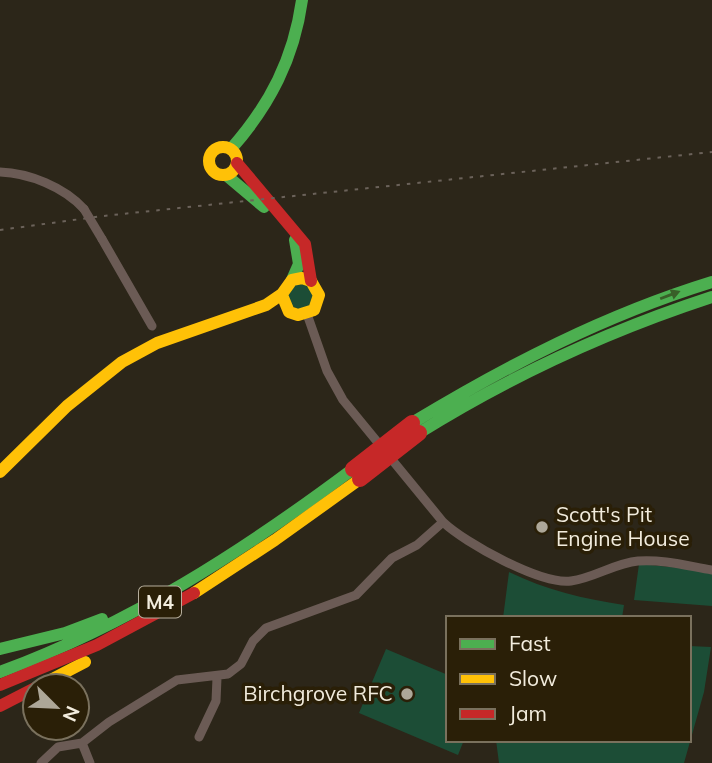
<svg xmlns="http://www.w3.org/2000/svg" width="712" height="763" viewBox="0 0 712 763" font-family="Mulish,sans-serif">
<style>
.green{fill:#1c4d36}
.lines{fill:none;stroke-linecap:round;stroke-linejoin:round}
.street{stroke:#6b5b55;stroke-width:9}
.fast{stroke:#4caf50;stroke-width:12}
.slow{stroke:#ffc107;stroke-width:12}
.jam{stroke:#c62828;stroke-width:12}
.rail{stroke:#6b625a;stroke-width:2;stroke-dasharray:3.5 7;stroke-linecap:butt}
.street-bridge{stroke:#6b5b55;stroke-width:9}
.jam-bridge{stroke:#c62828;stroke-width:16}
.oneway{fill:#396028}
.poi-dot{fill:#ada798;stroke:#2a1f07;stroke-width:2.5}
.labels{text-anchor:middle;stroke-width:7;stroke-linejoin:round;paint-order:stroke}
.shield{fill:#2a1f07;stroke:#b6ae9d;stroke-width:2}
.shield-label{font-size:19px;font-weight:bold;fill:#f2ecdd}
.poi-label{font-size:21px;fill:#f2ecdd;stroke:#2a1f07;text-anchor:start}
</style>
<rect width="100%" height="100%" fill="#2c2619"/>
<path class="green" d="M288 296a13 13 0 1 1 26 0a13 13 0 1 1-26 0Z
M639,564L712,571V606L634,600Z
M509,572C546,590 584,599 624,605L622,618H503Z
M689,646L711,647L704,692L684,763H499L496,740H689Z
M386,649L448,675V740H464L458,755L359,713Z"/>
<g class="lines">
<path class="street" d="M0,172C29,173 64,187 84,209
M102,239L152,326
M307,314L327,371L343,400L443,522C465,543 541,585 571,581C594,578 615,563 638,561C662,559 688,566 712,570
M199,737L216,701L217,678
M82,743L90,763
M41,763L58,747L82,743L109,722L177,680L228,674L241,664L253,641L266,628L356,595L392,558L417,545L443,522"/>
<path class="fast" d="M231,149C270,105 294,58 302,0
M226,175L264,207
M292,280L299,264L295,240
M412,423C508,365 605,315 712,282
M419,433C512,375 608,331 712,297
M0,649L65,633L102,619
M0,672C130,624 242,552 353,469"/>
<path class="slow" d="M209 161a14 14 0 1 1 28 0a14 14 0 1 1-28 0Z
M0,472L67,406L122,362L157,343L266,305L282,294L292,280L302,278L311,281L319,295L314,310L298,315L289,312L282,295
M194,593L275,540L360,479
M39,686L85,662"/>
<path class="jam" d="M237,163L305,244L311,281
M0,685L97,645L194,593
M0,706L35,688"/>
<path class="rail" d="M0,230L103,216L712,152"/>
<path class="street-bridge" d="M84,209L102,239"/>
<path class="jam-bridge" d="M353,469L412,423
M360,479L419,433"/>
</g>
<defs><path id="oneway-solid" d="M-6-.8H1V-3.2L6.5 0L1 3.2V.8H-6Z" transform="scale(1.75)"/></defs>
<use class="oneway" href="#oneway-solid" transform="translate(670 295) rotate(-21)"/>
<g class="poi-dot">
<circle cx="542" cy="527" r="7"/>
<circle cx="407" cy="694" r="7"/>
</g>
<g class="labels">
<rect class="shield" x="139" y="586.5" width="42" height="31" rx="5"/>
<g class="shield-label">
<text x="160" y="609">M4</text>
</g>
<g class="poi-label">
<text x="556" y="522">Scott's Pit<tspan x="556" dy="24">Engine House</tspan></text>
<text x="393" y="701" text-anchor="end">Birchgrove RFC</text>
</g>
</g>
<rect x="446" y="616" width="245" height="126" fill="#2a1f07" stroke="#7a715d" stroke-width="2"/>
<rect x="460" y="639" width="35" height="10" fill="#4caf50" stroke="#7a715d" stroke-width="2"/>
<text x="509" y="651" font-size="21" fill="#f2ecdd">Fast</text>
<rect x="460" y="674" width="35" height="10" fill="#ffc107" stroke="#7a715d" stroke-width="2"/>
<text x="509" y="686" font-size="21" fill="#f2ecdd">Slow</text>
<rect x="460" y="709" width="35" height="10" fill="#c62828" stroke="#7a715d" stroke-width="2"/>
<text x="509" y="721" font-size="21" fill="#f2ecdd">Jam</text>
<g transform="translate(56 707) rotate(114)"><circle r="33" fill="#2a1f07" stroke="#7a715d" stroke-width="2"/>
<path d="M0-5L12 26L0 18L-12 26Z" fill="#ada798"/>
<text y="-10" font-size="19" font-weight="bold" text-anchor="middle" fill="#f2ecdd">N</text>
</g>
</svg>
